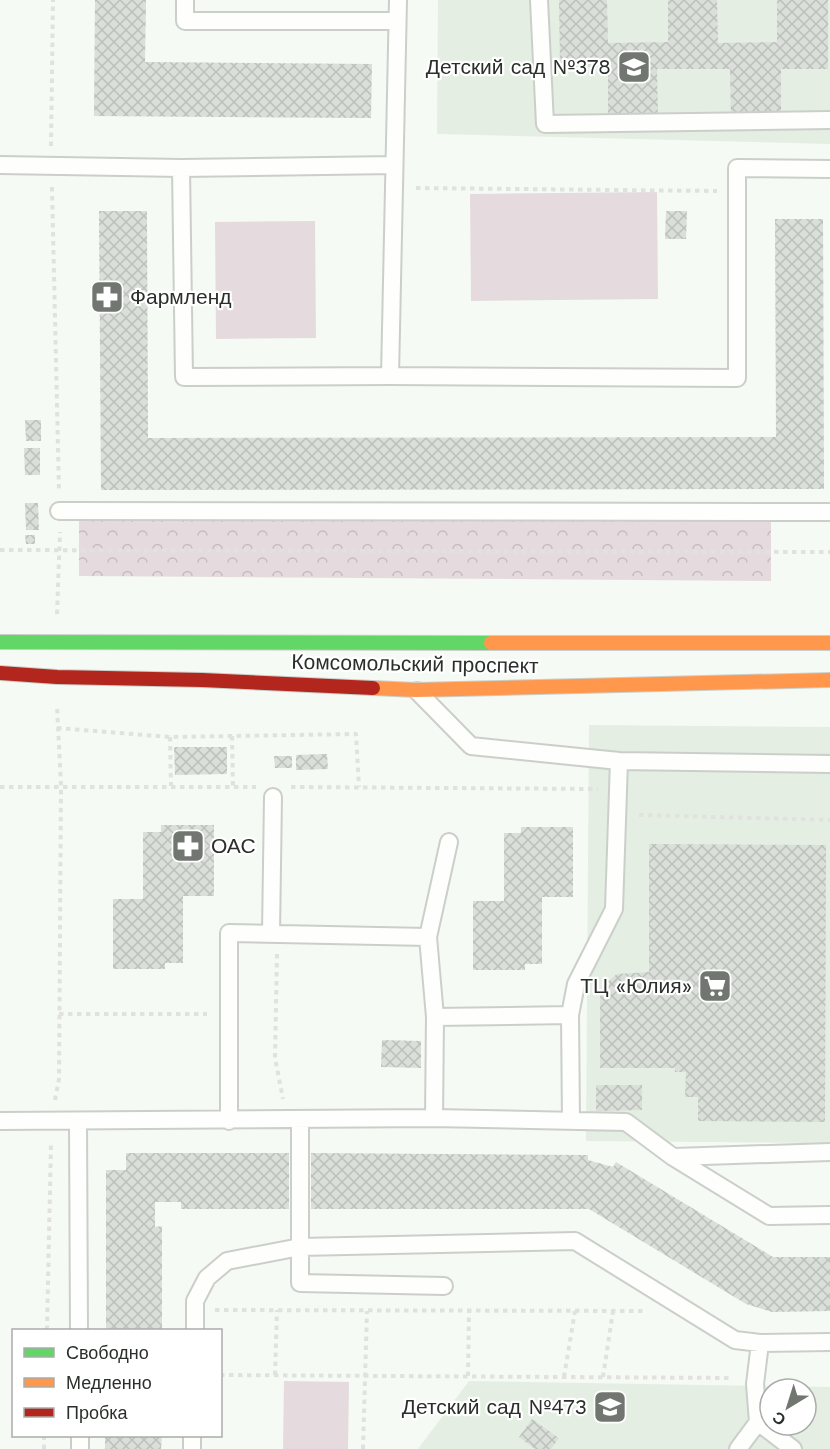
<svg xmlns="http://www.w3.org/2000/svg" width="830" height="1449" viewBox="0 0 830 1449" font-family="'Work Sans',sans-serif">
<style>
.built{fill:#e4eee3;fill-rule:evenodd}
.forest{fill:url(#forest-crowns)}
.park{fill:#e5dbdf}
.building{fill:url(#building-cross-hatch)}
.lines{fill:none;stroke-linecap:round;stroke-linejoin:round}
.lane-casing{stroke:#cbcfca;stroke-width:20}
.fast-casing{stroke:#cbcfca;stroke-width:16}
.slow-casing{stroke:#cbcfca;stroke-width:16}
.jam-casing{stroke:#cbcfca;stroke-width:16}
.path{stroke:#e1e2e0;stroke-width:4;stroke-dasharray:4.5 4.5;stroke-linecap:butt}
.lane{stroke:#fefefd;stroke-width:16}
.fast{stroke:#63d668;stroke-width:14}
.slow{stroke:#ff974d;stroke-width:14}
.jam{stroke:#b3261e;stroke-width:14}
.labels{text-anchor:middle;stroke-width:4.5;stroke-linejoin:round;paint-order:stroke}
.poi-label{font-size:21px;fill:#2b2f2b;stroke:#fff;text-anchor:end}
.street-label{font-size:21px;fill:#2b2f2b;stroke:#fff}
</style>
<defs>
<pattern id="forest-crowns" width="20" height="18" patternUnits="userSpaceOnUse" patternTransform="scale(1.5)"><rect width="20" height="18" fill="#e5dbdf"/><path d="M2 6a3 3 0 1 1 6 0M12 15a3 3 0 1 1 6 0" fill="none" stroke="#c5bcc0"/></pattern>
<pattern id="building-cross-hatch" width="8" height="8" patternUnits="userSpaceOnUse" patternTransform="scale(1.5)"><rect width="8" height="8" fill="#dbdfda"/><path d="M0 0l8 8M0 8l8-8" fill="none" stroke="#bcc0bb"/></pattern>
</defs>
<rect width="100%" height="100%" fill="#f5faf4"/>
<path class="built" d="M438,0H830V144L437,134Z
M589,725L830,727V1143L586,1141Z
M469,1381L830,1387V1449H418ZM770,1389H806V1425H770Z"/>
<path class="forest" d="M79,517L771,521V581L79,576Z"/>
<path class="park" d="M657,192L658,299L471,301L470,194Z
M315,221L316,338L216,339L215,222Z
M284,1381L349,1382L348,1449H283Z"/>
<path class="building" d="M95,0H146L145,62L372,64L371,118L94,116Z
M559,0H607L608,43L668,42V0H717L718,43L777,42V0H828V69H781V116H731L730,69H657L658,117H608V67H560Z
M99,211H147L148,438L776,437L775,219H823L824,489L101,490Z
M666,211H687L686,239H665Z
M25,420H41V441H26Z
M24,448H40V475H25Z
M25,503H38L39,530H26Z
M25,535H35V544H26Z
M174,747H227V774L175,775Z
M327,754L328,769L296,770V755Z
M274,756H292V768H275Z
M161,825H214V896H183V963H165V969H113V899H143V832H161Z
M521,827H573V897H542V964H525V970H473V901H504V833H521Z
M649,844L826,845L825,1122L698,1121V1097H685L686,1072H675V1068H600V998L602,989L606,983L617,974L649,972Z
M382,1040L421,1041V1068L381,1067Z
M596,1085H642V1110L596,1111Z
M126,1153H289V1209H181V1202H155V1227L162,1226V1330H106V1170H126Z
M311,1153L588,1155V1160L613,1167L616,1162L773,1257H830V1311L772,1312L746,1304L589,1209H311Z
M532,1419L559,1438L551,1449H535L519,1437Z
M105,1436H162L161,1449H105Z"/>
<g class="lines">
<defs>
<path id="lane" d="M185,0V21H397
M539,0L545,124L830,120
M0,165L181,168L394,165
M181,168L184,377L390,376L737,378V168L830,169
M390,376L398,0
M59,511L830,512
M417,691L471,746L619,761L830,764
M271,933L273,797
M428,937L449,842
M570,1015L571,1120
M435,1017L570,1015L576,984L614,909L619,761
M0,1121L434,1118L626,1122L673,1157L769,1216L830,1215
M78,1121L79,1330
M229,1121V933L428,937L435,1017L434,1118
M300,1121V1283L444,1286
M674,1157L830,1152
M195,1330V1301L207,1278L227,1261L300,1247L575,1241L735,1340L760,1343L830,1342
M758,1422L793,1449
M80,1436V1449
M192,1449V1436
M738,1449L758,1422L755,1384L760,1343"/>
<path id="fast" d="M0,642L491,643"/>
<path id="slow" d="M491,643H830
M373,688L416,690L830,680"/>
<path id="jam" d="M0,673L57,677L202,680L373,688"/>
</defs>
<use href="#lane" class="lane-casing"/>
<use href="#fast" class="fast-casing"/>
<use href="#slow" class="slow-casing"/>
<use href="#jam" class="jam-casing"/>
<path class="path" d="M51,146L53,0
M52,187L59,491
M416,188L717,191
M0,550L830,552
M57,614L60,532
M57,728L170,737L356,734L359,787
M232,736L233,787
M170,737L171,786
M0,787H256
M291,787L598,789
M639,815L830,820
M277,954L275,1058L283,1099
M59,1014H207
M55,1100L59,1079L61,786L57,706
M215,1310L646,1311
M47,1330L51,1143
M220,1375L733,1378
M275,1375L277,1310
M468,1376L469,1311
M564,1377L575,1311
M603,1377L613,1311
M44,1449V1436
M363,1449L367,1311"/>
<use href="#lane" class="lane"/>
<use href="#fast" class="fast"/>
<use href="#slow" class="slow"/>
<use href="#jam" class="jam"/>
</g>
<defs>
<symbol id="school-square" viewBox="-11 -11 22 22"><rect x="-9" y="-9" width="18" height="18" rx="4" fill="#727671" stroke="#fff"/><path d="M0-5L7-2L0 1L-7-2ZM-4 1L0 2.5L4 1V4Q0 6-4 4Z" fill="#fff"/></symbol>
<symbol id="pharmacy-square" viewBox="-11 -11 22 22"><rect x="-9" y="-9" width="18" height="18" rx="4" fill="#727671" stroke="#fff"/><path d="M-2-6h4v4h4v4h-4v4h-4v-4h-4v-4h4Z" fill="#fff"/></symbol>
<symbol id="supermarket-square" viewBox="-11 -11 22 22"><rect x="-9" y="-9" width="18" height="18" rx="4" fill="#727671" stroke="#fff"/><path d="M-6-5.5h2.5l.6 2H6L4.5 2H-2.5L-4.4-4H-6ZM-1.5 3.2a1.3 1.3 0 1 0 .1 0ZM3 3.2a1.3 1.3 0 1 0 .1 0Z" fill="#fff"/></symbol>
</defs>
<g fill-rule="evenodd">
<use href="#school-square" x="615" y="48" width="38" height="38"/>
<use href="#pharmacy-square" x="88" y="278" width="38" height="38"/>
<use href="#pharmacy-square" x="169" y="827" width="38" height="38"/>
<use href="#supermarket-square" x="696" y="967" width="38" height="38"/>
<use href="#school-square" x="591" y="1388" width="38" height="38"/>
</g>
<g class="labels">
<g class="poi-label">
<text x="611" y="74">Детский сад №378</text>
<text x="130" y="304" text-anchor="start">Фармленд</text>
<text x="211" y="853" text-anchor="start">ОАС</text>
<text x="692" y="993">ТЦ «Юлия»</text>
<text x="587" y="1414">Детский сад №473</text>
</g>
<g class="street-label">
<text transform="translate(415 664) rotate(1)" y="7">Комсомольский проспект</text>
</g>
</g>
<rect x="12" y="1329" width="210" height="108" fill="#ffffff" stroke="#aaacaa" stroke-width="1.5"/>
<rect x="24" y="1348" width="30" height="9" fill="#63d668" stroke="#aaacaa" stroke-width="1.5"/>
<text x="66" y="1359" font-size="18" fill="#2b2f2b">Свободно</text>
<rect x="24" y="1378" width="30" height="9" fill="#ff974d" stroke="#aaacaa" stroke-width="1.5"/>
<text x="66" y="1389" font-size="18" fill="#2b2f2b">Медленно</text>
<rect x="24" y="1408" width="30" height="9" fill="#b3261e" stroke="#aaacaa" stroke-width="1.5"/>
<text x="66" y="1419" font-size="18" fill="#2b2f2b">Пробка</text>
<g transform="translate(788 1407) rotate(218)"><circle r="28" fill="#ffffff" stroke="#aaacaa" stroke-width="1.5"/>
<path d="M0-4.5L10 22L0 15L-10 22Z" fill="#727671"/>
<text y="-9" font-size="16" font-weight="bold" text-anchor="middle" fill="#2b2f2b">С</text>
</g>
</svg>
